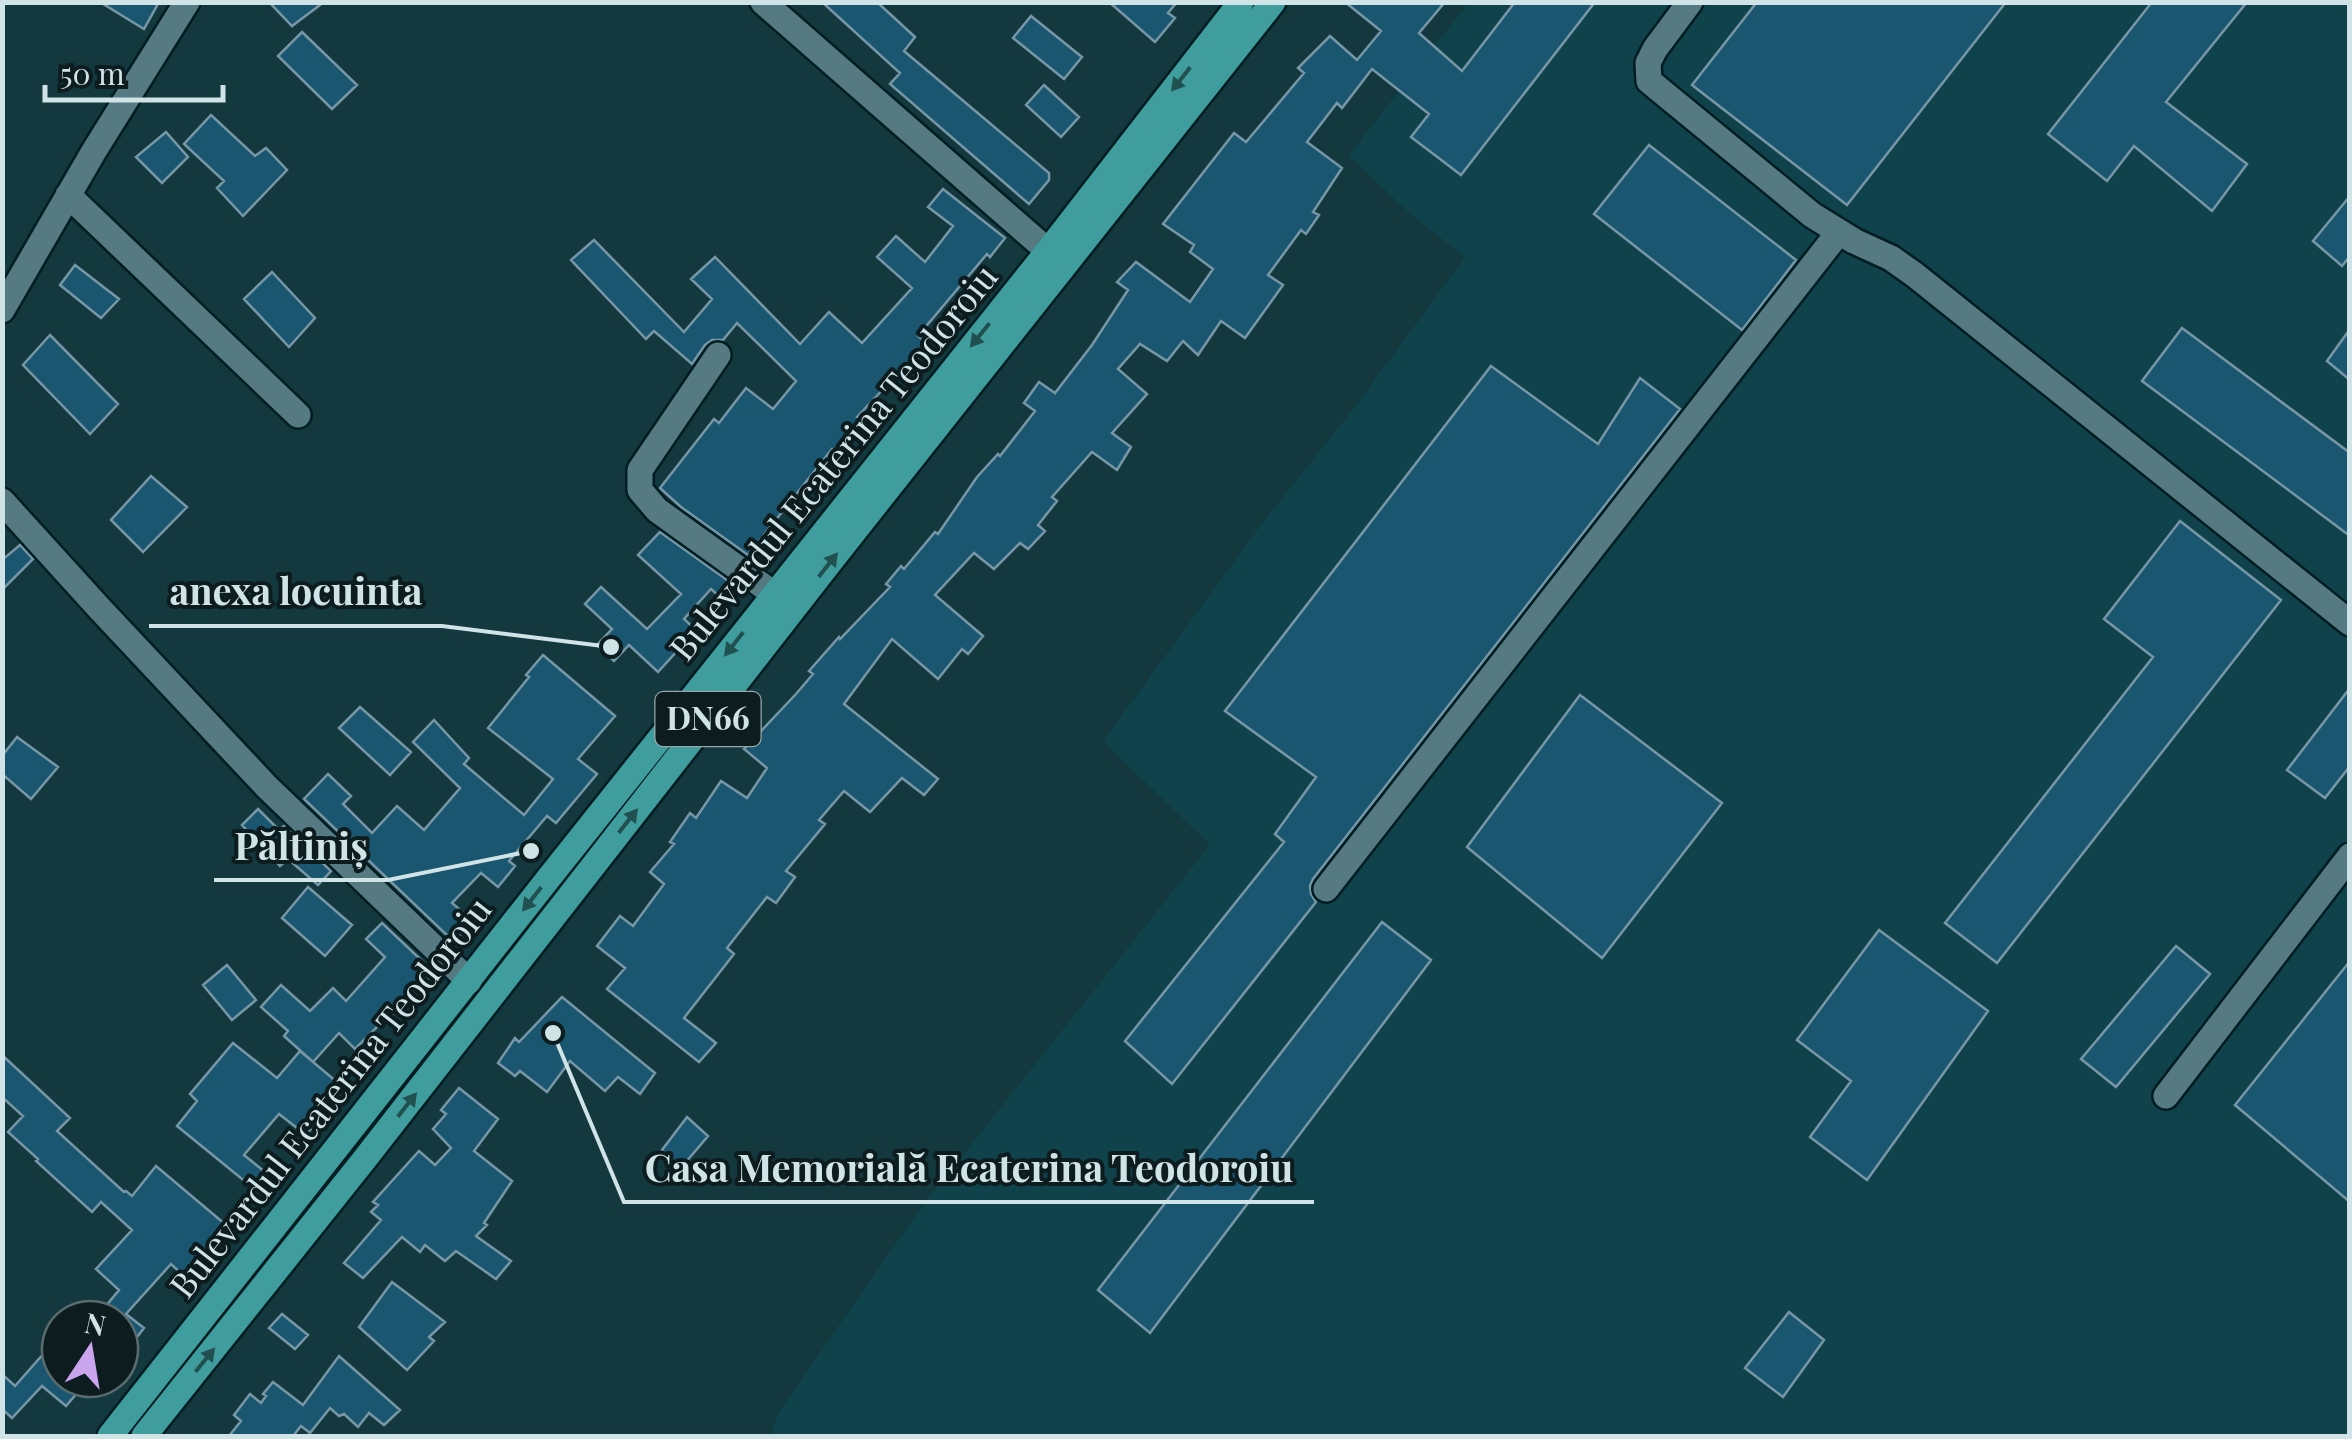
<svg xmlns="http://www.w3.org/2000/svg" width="2352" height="1439" viewBox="0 0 2352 1439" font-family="'Playfair Display',serif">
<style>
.built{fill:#10424b}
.building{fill:#1a566f;stroke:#7797a7;stroke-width:2.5}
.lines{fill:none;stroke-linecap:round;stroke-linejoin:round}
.minor-casing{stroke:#031e23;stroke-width:30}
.major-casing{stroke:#031e23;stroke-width:30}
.minor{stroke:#557a81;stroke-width:25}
.major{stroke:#3f9d9d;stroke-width:25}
.oneway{fill:#215051}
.labels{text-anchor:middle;stroke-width:8;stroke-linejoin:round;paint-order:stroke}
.shield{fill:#0d1c1f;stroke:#96a8ac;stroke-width:2.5}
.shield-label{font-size:32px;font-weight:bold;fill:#d0e4e8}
.street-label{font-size:35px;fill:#d0e4e8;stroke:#0d1c1f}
.leader{fill:none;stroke:#d0e4e8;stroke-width:4}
.callout-dot{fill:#d0e4e8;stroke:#0d1c1f;stroke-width:4}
.callout-label{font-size:38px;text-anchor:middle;font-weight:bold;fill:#d0e4e8;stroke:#0d1c1f;stroke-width:8;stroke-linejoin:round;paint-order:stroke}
</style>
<rect width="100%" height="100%" fill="#13383e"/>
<path class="built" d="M1468,3H2349V1436H770L780,1410L925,1202L1210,845L1103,741L1263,522L1354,408L1465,257L1410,214L1349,155Z"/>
<path class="building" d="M100,2H159L144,29Z
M269,2H324L292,26Z
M822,2H877L915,37L904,51L1049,173V180L1029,204L890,84L900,73Z
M1109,2H1177L1168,13L1175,18L1155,42Z
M1345,2H1445L1419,33L1462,71L1515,2H1595L1461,175L1411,137L1429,114L1372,69L1342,108L1337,103L1307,142L1342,168L1313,212L1319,215L1306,234L1301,230L1268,275L1283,285L1245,338L1221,321L1198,355L1183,341L1167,361L1140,344L1118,369L1147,394L1112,433L1131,447L1117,470L1092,452L1052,497L1057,501L1038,525L1045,531L1028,549L1020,543L994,569L974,553L935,595L983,636L968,654L962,649L938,679L892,639L844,704L938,779L924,795L902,778L870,812L844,791L819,820L825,824L786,871L795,877L776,903L767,897L727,948L734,954L684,1018L716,1043L699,1062L607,989L625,968L597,946L620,916L633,926L664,884L650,872L674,844L670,842L690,813L696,818L721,781L747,798L767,768L744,749L796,694L813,674L809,671L839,637L840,639L890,587L886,584L901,566L904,569L935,532L938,534L977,477L998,454L1000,456L1035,411L1024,403L1039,382L1055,393L1092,345L1128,290L1117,282L1136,262L1190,302L1213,269L1190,252L1194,245L1163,224L1234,133L1246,142L1304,73L1298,68L1330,36L1357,60L1381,31Z
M1757,2H2006L1847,205L1692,85Z
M2152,2H2247L2166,102L2247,164L2212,211L2134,146L2107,181L2048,134Z
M1031,16L1082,57L1064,79L1013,38Z
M302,32L357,85L332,109L278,56Z
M1044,85L1079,117L1061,137L1026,105Z
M211,115L255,156L266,148L287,170L243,216L217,188L224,181L184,144Z
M166,132L188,157L162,183L136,157Z
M1649,145L1796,260L1742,330L1594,214Z
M943,189L1005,238L990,257L987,254L918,336L929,346L906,371L903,368L857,417L866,424L840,455L832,449L748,555L681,507L660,488L714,419L719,423L746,388L773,409L796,381L737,323L723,340H712L705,345L692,364L654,331L646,339L571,260L594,240L684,332L712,299L691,279L715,257L800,344L829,312L862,343L912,288L877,257L896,236L925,262L953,226L928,207Z
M2350,196V256L2342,266L2313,241Z
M75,265L119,299L101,318L60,285Z
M272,272L315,318L289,347L244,299Z
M2182,328L2350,453V536L2142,381Z
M2350,329V380L2327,361Z
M50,335L118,404L90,434L23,365Z
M1491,366L1598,444L1640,378L1680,409L1313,879L1310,886L1311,894L1316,902L1172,1084L1125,1041L1284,842L1275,834L1316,777L1225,711Z
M151,476L187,507L143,552L111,520Z
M2180,521L2281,600L1997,963L1945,923L2153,657L2104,619Z
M660,532L741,590L729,605L711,589L684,619L696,630L658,672L629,645L614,661L597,645L612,629L585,604L601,587L647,629L681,594L638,555Z
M20,545L33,559L2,590V560Z
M543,655L615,716L578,759L597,774L556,823L547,816L509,861L515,866L498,887L481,873L452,903L473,921L454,942L304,799L328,774L351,796L343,804L372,833L397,806L424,830L460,788L413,742L434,720L469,758L464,764L524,815L553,779L488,728L529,677L526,675Z
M2350,688V766L2325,798L2287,770Z
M1580,695L1722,803L1602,958L1467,847Z
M360,707L411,752L390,775L339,728Z
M17,737L58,767L31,799L2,774V756Z
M258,809L279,830L284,826L331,871L318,885L288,859L280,866L242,825Z
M308,887L352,925L325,956L282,918Z
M1382,922L1431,960L1150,1333L1098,1290Z
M382,923L435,973L418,989L416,987L389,1018L387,1017L355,1049L339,1033L313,1062L284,1036L288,1031L261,1007L281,985L310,1011L333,988L346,1001L385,957L366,939Z
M1879,930L1988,1011L1867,1180L1810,1137L1851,1081L1797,1040Z
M2176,946L2210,974L2116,1087L2081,1059Z
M2350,961V1202L2235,1105Z
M227,965L256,1000L232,1020L203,985Z
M562,997L655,1073L640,1094L618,1077L605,1091L570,1061L547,1092L520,1071L515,1076L498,1063L515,1038L519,1042Z
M233,1043L277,1078L300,1051L344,1088L306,1135L279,1114L244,1155L270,1176L258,1192L177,1126L197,1101L190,1094Z
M2,1055L70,1118L57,1131L124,1192L126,1191L132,1196L156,1166L226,1225L200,1256L203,1259L186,1278L171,1264L126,1314L144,1328L120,1359V1319H95L119,1290L96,1269L132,1230L101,1202L92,1212L36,1161L38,1159L8,1132L23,1116L2,1097Z
M459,1088L498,1119L474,1151L512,1181L484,1223L487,1225L476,1236L511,1261L496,1279L456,1251L445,1261L425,1245L420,1252L402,1237L363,1278L344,1263L381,1220L371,1212L378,1205L373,1202L419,1151L435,1165L451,1148L433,1129L446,1114L441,1110Z
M687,1117L708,1136L680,1169L662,1150Z
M392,1282L445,1322L429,1337L434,1341L407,1370L359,1327Z
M1789,1312L1824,1340L1783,1397L1745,1368Z
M282,1314L308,1335L295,1349L269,1328Z
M60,1335V1379H89L66,1406L42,1386L12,1418L2,1409V1374L15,1386Z
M339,1356L400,1410L384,1425L369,1413L358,1427L344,1414L339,1416L330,1408L310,1433L301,1426L293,1436H229L241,1421L234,1415L250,1394L261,1403L266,1396L263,1394L273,1382L303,1405Z"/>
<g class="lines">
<defs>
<path id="minor" d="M763,2L1048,251
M1690,2L1655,49L1648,63L1649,81L1812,215L1854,241L1891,258L1915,275L2350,623
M68,195L298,415
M2,310L94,151L187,2
M718,355L640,470V490L657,510L774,594
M2,501L100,609L267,787L469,981
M1326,889L1839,232
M2166,1096L2350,856"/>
<path id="major" d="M110,1436L548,879L1048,251L1241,2
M144,1436L364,1160L834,557L1273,2"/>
</defs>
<use href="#minor" class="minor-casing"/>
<use href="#major" class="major-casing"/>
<use href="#minor" class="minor"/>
<use href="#major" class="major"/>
</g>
<defs><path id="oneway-solid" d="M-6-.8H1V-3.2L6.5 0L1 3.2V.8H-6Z" transform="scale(2.5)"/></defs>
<g class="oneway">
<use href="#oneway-solid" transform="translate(1181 79) rotate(128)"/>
<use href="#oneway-solid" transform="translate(980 335) rotate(129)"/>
<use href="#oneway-solid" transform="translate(828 565) rotate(-52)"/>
<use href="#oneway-solid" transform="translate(734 644) rotate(128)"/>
<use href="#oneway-solid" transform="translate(628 821) rotate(-52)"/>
<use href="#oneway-solid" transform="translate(532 899) rotate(128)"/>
<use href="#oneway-solid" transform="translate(407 1105) rotate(-52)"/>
<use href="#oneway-solid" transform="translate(205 1360) rotate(-51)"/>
</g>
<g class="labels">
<rect class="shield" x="655.5" y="692" width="105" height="54" rx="8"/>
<g class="shield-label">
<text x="708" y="730">DN66</text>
</g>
<g class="street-label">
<text transform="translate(834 463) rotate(-51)" y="12">Bulevardul Ecaterina Teodoroiu</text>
<text transform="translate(331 1098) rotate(-52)" y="12">Bulevardul Ecaterina Teodoroiu</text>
</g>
</g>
<path class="leader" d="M611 647L442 626H149M531 851L388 880H214M553 1033L624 1202H1314"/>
<g class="callout-dot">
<circle cx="611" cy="647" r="10"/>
<circle cx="531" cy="851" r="10"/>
<circle cx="553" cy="1033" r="10"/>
</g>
<g class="callout-label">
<text x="296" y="605">anexa locuinta</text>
<text x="301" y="860">Păltiniș</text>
<text x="969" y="1182">Casa Memorială Ecaterina Teodoroiu</text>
</g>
<rect width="2352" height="1439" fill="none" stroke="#d0e4e8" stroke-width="10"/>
<g transform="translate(90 1349) rotate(12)"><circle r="48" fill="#0d1c1f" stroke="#5b6c6f" stroke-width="2.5"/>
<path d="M0-8L18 38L0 25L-18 38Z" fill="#c9a5ee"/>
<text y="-15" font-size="28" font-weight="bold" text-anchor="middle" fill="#d0e4e8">N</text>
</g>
<path d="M45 85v15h178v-15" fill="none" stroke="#d0e4e8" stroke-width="5"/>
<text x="60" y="85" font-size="30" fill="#d0e4e8" stroke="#0d1c1f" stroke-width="8" paint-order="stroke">50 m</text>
</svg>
